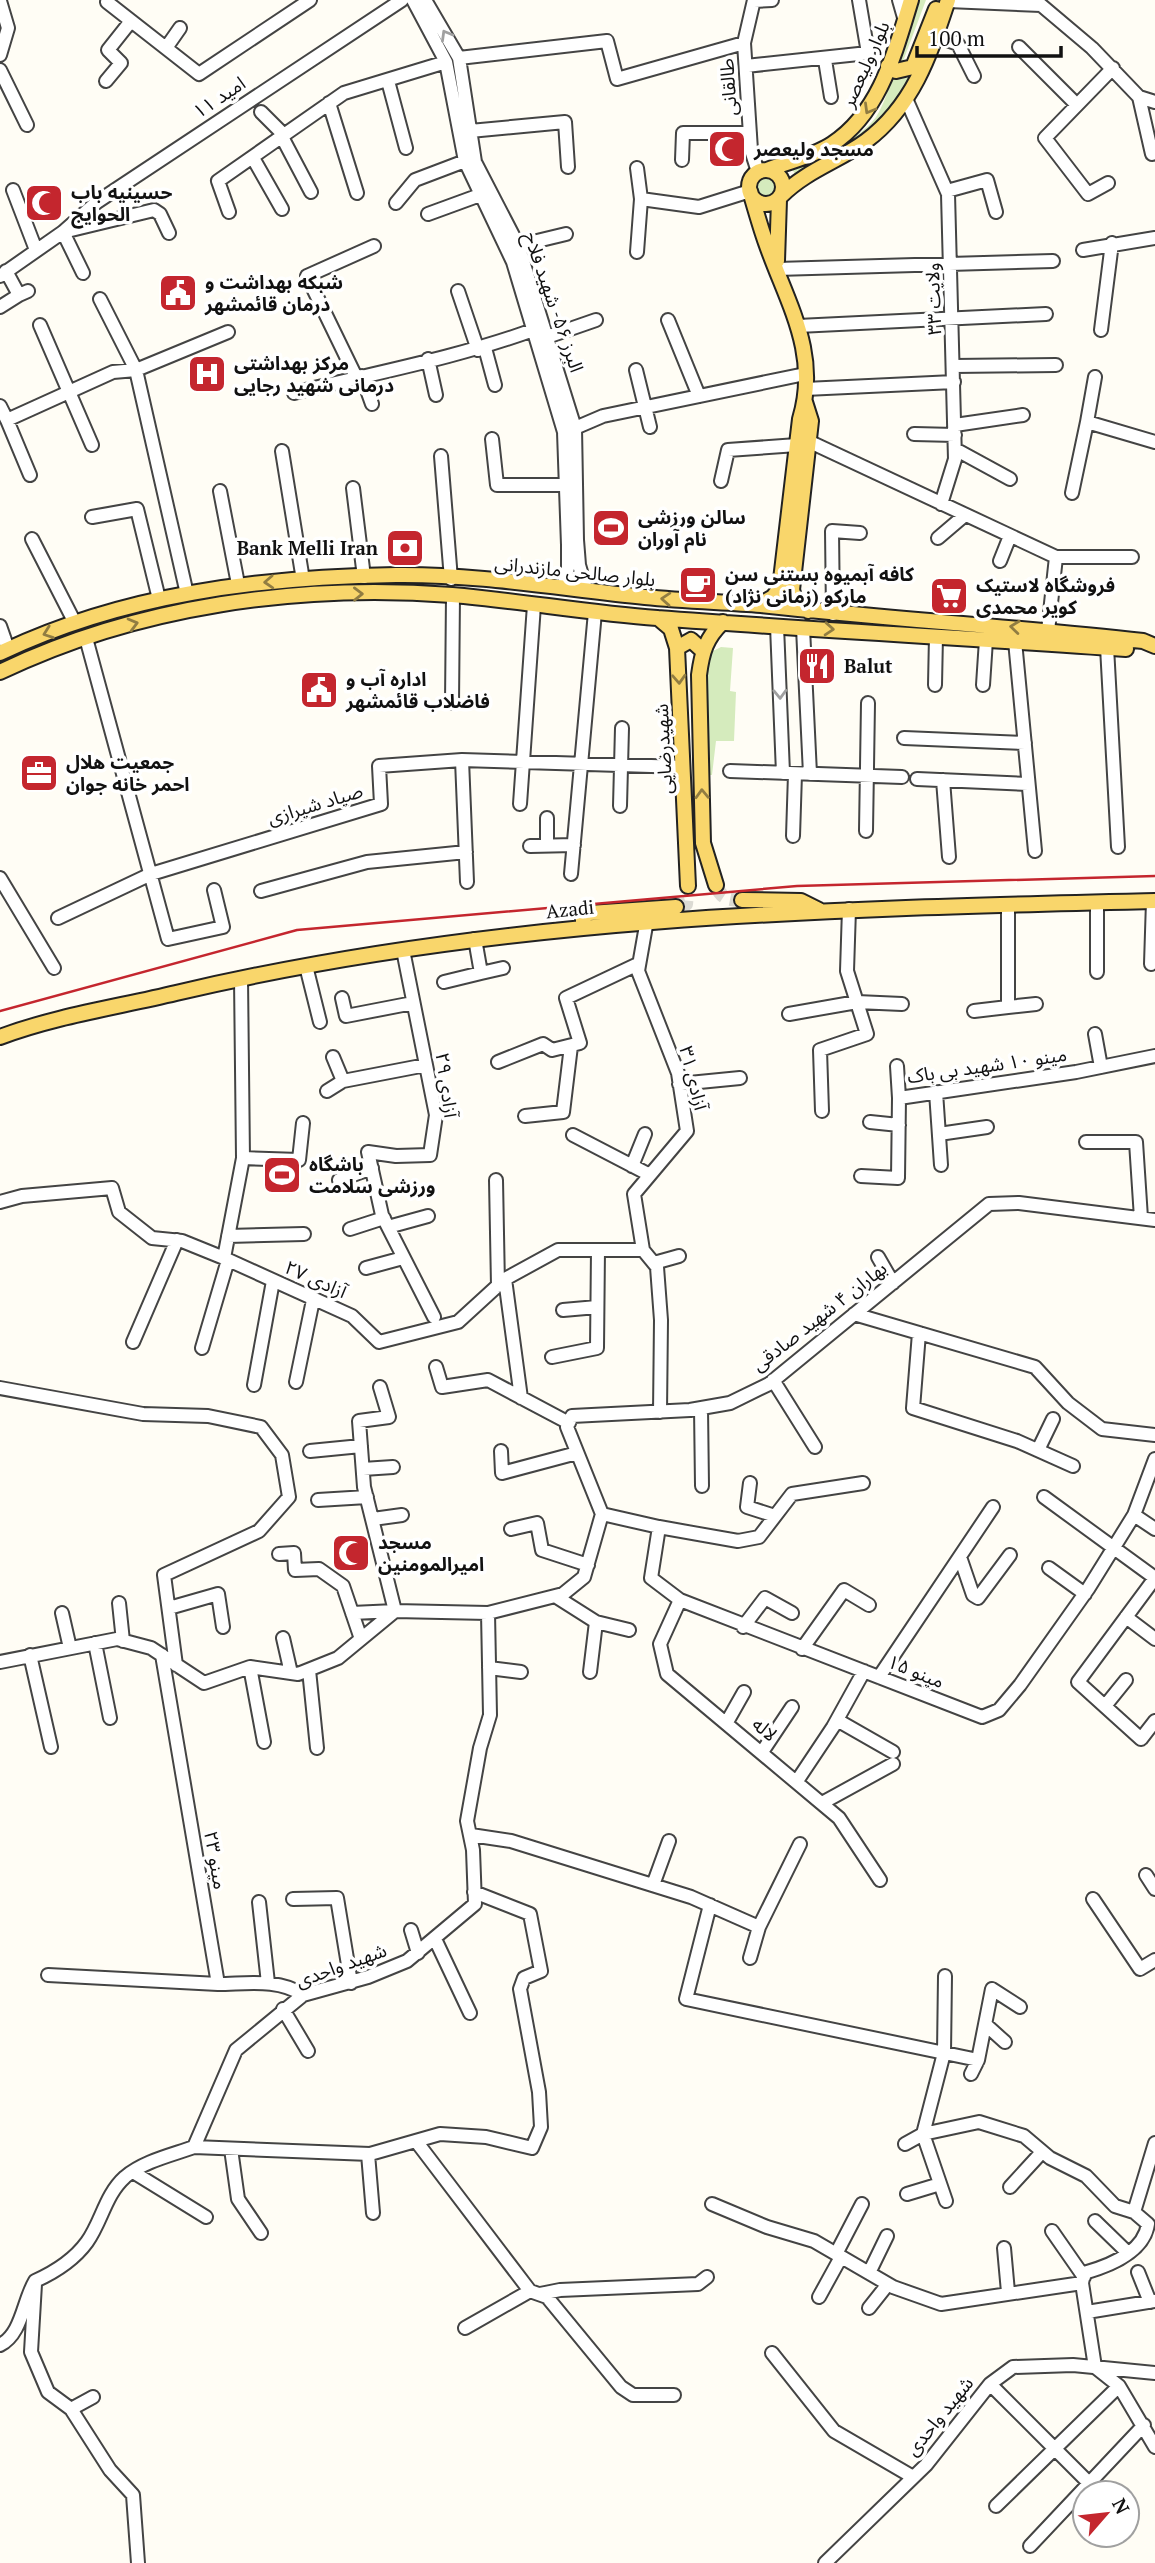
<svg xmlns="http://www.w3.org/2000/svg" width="1155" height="2563" viewBox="0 0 1155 2563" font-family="'PT Serif','Noto Sans Arabic',serif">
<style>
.green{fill:#d5ebbd}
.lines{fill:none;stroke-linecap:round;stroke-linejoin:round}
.major-tunnel{stroke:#dbdad3;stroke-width:14;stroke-dasharray:14 7;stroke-linecap:butt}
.minor-casing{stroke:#444;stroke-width:16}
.major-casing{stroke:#222;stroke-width:18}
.minor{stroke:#fff;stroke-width:12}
.major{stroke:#f9d66b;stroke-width:14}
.rail{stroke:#c4262e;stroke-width:2.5}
.oneway{stroke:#a0a0a0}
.oneway2{stroke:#917d42}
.labels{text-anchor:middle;stroke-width:7;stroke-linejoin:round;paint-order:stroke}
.street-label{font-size:19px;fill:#111;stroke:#fff}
.poi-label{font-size:19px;font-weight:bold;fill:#111;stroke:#fff;text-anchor:start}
</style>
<rect width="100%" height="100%" fill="#fffdf5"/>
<path class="green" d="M918,0H926L902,64L900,53Z
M893,76L911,78L886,113L863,136L796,176L791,167C818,158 858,141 876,117C884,105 888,89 893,76Z
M754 187a13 13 0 1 1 26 0a13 13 0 1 1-26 0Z
M721,647L733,648L730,691L736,692L734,741H716L712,775H709L704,662L711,652Z"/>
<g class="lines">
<path class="major-tunnel" d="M716,885C721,899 728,899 742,900
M676,907L686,904L688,886"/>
<defs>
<path id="minor" d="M413,0L446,62L465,161L513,262L564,432L568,545V568L563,586
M425,0L459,58L475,162L518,245L575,428L577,540L579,565L586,589
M754,0L744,43L751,150L758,172
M899,0L905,21
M0,1L8,28L0,55
M754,1L772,0
M948,1L1041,5L1092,48L1139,97L1155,102
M107,2L199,74L310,0
M936,36L958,44L974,76
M1019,47L1077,105
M166,48L180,28
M459,58L607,41L617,79L744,43
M825,60L831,97
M746,66L868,53L859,0
M0,70L27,125
M106,81L121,63L108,50L131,21
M388,81L406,148
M1139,97L1152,154
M907,101L948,194L955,459L941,504
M329,103L357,193
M261,112L284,135
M470,131L565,122L568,167
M282,137L311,192
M253,158L282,209
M682,160L683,133H750
M637,168L641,199L699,207L750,191
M1108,183L1088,194L1045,138L1113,68
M13,190L36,250
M947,191L987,180L996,212
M396,203L415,180L465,161
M229,212L218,181L344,93L446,62
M428,214L480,195
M67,231L154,210L160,214L169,233
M63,232L83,273
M512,247L566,234
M1083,250L1155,238
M637,252L641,199
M777,269L1053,261
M6,271L19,295L28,291
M0,276L63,232L97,202L402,0
M458,291L478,350
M100,299L136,370L187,594
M0,307L19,295
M668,320L699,396
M40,325L92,445
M798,326L1046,314
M1101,330L1112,243
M547,337L596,320
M485,348L495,385
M428,359L436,395
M954,366L1056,365
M636,370L650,427
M362,376L372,404
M356,377L307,276L374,246
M805,389L954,382
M294,393C374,373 456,358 533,330
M0,406L7,420L113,372L136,370L228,332
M7,420L30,475
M1087,422L1095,377
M955,425L1023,415
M575,428L603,416L805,374
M914,434L955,435
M492,439L497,485H565
M808,441L1056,557H1132
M955,449L1010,479
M282,451L303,580
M441,456L451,579
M721,481L728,450L797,445
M353,488L364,577
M220,491L238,584
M1072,493L1087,422L1155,442
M92,517L137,509L159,599
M938,538L965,515
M32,539L75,623
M1000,561L1010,536
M833,614L832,531L860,533
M0,626L8,649
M777,626L783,773
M803,628L810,774
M1048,631L1056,557
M86,638L168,939L223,927L214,890
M1015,641L1035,851
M1107,647L1118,847
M935,685L936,636
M983,685L986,640
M452,703L453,595
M904,738L1025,743
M462,760L467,882
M730,771L902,777
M917,779L1028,784
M943,780L949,857
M520,804L534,605
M620,806L622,728
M866,831L868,703
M793,836L795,774
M530,846L574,845
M547,846V818
M571,874L595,612
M0,878L54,968
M261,891L367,862L466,852
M1008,905V1007L1036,1004
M58,918L151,874L381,804L379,766L462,760L683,767
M647,920L638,971L678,1073L687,1131L634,1194L643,1250L657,1267L661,1320L660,1412
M403,950L436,1115L430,1155L396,1156L368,1152L382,1215L434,1317
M1151,964L1153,901
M306,966L320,1022
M1097,972V902
M481,973L503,968
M241,978L243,1158L224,1258L352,1316L379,1342L458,1322L505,1279L558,1250H643
M444,982L481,973L475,939
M342,998L346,1016L413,1003
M974,1011L1008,1007
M789,1014L857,1002L902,1004
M1095,1034L1101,1067
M333,1057L343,1081L426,1065
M498,1062L543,1044L552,1050L580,1043L566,998L638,964
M897,1066L899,1098
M679,1084L740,1078
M327,1091L343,1081
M936,1092L941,1165
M822,1111L820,1050L867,1034L847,971L849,909
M525,1116L563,1112L571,1046
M870,1122L899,1125
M939,1134L987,1127
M573,1135L650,1175
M1086,1142H1136L1141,1218
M243,1158L299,1160L303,1123
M632,1166L645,1134
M861,1176L898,1178L899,1098L1076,1072L1155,1056
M339,1180L372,1168
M496,1180L498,1286
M0,1202L22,1196L112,1188L119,1212L152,1238L182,1241L224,1258
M388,1227L428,1216
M350,1229L384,1218
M228,1236L304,1234
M878,1257L893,1283
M654,1263L679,1256
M366,1268L403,1258
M505,1279L521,1398
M563,1310L597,1307
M854,1314L1035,1367L1068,1403L1102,1429L1155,1435
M919,1333L913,1408L1017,1441L1073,1466
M133,1342L177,1240
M202,1348L228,1260
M552,1357L597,1348L598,1250
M436,1367L442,1387L488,1380L569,1423
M773,1380L815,1447
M296,1382L313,1300
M254,1385L273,1281
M0,1388L143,1414L208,1416L261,1427L282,1455L289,1497L259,1531L164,1575L176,1665
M701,1408L702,1486
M1038,1450L1053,1419
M310,1451L361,1446
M501,1451L502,1473L577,1453
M363,1469L393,1467
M750,1483L747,1507L775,1516
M1044,1497L1155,1578
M318,1500L367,1497
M602,1514L659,1527L651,1578L680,1600L982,1717L999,1710L1020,1685L1088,1589L1134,1515L1155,1459
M1134,1515L1155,1529
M373,1519L402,1515
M659,1527L738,1541L759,1537L792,1494L863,1483
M511,1529L537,1523L542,1550L588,1565
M279,1554L294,1553L295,1570L319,1569L343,1586L361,1639
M960,1557L973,1595L978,1598L1010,1555
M1049,1568L1085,1594
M1155,1578L1078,1682L1141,1739L1155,1721
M555,1596L596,1622L590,1672
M680,1600L660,1644L667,1674L839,1818L880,1880
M119,1603L123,1641
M169,1608L218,1594L223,1627
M62,1613L70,1648
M352,1613L395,1611L364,1487L359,1421L389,1417L380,1387
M1126,1617L1155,1639
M596,1622L629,1630
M743,1627L765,1598L792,1613
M283,1638L291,1673
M95,1643L110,1718
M802,1649L844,1590L869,1605
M30,1655L51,1747
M162,1655L218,1984C246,1984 278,1978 303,1995
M0,1662L117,1639L151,1648L204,1683L250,1667L298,1674L338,1658L395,1611L488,1613L563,1594L584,1577L602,1514L567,1427L572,1416L690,1410L730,1403L769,1384L989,1204L1019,1203L1155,1220
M250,1667L264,1742
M489,1668L521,1672
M309,1670L317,1748
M879,1677L993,1507
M1105,1706L1126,1680
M837,1720L893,1752
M727,1722L744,1692
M762,1752L792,1707
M797,1781L833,1727L864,1671
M822,1803L893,1764
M471,1835L511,1841L691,1897L759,1927L750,1958
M1146,1875L1155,1889
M653,1885L669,1841
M293,1899L337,1898L351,1983
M1093,1899L1140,1969L1155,1960
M259,1902L268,1983
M710,1905L686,1999L978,2060L992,1989L1020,2007
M759,1927L800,1844
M411,1930L418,1953
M435,1939L470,2013
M48,1975L218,1984
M283,2009L308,2051
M985,2024L1005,2042
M971,2074L978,2060
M416,2141L530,2291L547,2297L621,2387L633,2395H674
M905,2144L923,2134L944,2053L945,1976
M194,2147L370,2154L440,2134L486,2137L532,2148L541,2127L539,2092L520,1989L524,1978L541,1971L530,1914L474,1892
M231,2149L238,2199L261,2233
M368,2154L373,2213
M133,2172L206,2217
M1010,2187L1042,2152
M907,2194L940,2184
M946,2201L923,2134L979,2122L1024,2136L1050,2158L1086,2176L1115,2206L1134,2212L1148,2224C1144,2252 1109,2266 1084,2273L1082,2283L1095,2367L1119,2386L1155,2447
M712,2204L767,2227L814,2241L893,2287L941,2304L1082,2283
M1134,2212L1155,2143
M1095,2221L1128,2253
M1052,2231L1084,2277
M1004,2248L1008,2292
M836,2254L862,2204
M1138,2272L1150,2302
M869,2273L887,2236
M35,2284L31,2352L48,2392L71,2409L110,2470L133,2495L138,2563
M540,2294L560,2290L698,2284L707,2277
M819,2297L841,2257
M869,2308L888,2284
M1087,2312L1155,2301
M465,2328L530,2291
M0,2345C22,2334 23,2301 35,2281C55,2272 74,2260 87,2242C102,2221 105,2195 125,2177C144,2161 172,2155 194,2147L236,2050L303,1995L368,1977L407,1961L475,1904L473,1850L467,1821L480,1748L490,1715L488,1613
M772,2353L834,2431L913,2477
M990,2384L1089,2483
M71,2409L93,2397
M996,2506L1119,2386
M1030,2546L1144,2425
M825,2563L926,2465L990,2384L1013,2367L1073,2365L1155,2373"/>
<path id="major" d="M888,66L896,71L913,67L936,9
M749 187a17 17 0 1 1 34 0a17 17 0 1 1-34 0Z
M767,170C789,161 812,157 832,144C880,113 895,52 911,0
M750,191C755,208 760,226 766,243C787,303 820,353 800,419L780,588L773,597L759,605
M781,196C807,170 839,161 866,141C914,105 930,54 948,0
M777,261L779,200
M805,402L811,421L792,590L796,602L808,611
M658,618L671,629L677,648L688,886
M677,648L691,640L702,650
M0,653C123,594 261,577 396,575C480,574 563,589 645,597C684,601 723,602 761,605C889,619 1016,627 1143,641L1155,646
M0,672C137,606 301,583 452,595C521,601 589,613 657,618C813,630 970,638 1126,649
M716,885L703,843L699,675C702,652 706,638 723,622
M742,900L801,901L819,910
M583,927V915L590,913L676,907
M0,1037C56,1016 118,1007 176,993C502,916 823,909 1155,901"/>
</defs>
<use href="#minor" class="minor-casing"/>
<use href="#major" class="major-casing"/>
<use href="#minor" class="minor"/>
<use href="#major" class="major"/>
<path class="rail" d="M0,1011L297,930L797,886L1155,876"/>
</g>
<defs><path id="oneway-chevron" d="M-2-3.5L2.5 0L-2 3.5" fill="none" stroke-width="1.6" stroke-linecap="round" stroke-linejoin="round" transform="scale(1.75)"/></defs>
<g class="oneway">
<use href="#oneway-chevron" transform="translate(446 35) rotate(-120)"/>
<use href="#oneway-chevron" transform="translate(780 694) rotate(88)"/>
</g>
<g class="oneway2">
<use href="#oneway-chevron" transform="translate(869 109) rotate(120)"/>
<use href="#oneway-chevron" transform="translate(269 582) rotate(177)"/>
<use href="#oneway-chevron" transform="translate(358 594) rotate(-1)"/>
<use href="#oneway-chevron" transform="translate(666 599) rotate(-176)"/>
<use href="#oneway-chevron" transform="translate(133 624) rotate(-15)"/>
<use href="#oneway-chevron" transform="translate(1015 627) rotate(-174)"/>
<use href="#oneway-chevron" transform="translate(829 629) rotate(4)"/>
<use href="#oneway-chevron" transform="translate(48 633) rotate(160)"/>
<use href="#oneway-chevron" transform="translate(679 679) rotate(87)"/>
<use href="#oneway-chevron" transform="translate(702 794) rotate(-92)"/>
</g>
<defs>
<symbol id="mosque-square" viewBox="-11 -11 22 22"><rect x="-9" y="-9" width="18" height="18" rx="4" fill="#c4262e" stroke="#fff"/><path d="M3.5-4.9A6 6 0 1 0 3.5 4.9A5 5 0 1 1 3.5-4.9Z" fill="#fff"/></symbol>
<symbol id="civic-square" viewBox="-11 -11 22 22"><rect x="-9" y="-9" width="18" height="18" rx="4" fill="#c4262e" stroke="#fff"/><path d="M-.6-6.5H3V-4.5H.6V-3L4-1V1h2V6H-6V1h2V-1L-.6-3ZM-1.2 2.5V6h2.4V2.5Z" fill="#fff"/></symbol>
<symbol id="hospital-square" viewBox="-11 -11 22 22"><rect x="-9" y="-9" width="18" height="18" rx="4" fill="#c4262e" stroke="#fff"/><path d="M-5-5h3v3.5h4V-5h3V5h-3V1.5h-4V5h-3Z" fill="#fff"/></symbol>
<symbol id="stadium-square" viewBox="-11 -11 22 22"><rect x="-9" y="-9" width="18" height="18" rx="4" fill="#c4262e" stroke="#fff"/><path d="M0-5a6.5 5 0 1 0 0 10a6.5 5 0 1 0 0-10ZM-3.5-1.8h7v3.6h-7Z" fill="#fff"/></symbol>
<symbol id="bank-square" viewBox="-11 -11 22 22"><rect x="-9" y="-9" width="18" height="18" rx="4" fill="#c4262e" stroke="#fff"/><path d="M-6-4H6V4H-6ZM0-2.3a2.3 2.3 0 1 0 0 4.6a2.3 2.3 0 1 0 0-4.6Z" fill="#fff"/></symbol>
<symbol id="cafe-square" viewBox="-11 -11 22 22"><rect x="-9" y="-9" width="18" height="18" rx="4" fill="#c4262e" stroke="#fff"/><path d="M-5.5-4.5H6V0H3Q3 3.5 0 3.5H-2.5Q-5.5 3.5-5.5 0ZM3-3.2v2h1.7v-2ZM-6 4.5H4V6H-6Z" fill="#fff"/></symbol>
<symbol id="supermarket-square" viewBox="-11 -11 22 22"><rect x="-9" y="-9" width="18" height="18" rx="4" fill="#c4262e" stroke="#fff"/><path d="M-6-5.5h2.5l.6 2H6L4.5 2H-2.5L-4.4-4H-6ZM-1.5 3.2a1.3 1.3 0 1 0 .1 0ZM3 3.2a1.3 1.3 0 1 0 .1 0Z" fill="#fff"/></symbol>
<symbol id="restaurant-square" viewBox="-11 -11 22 22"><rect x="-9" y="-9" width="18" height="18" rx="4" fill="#c4262e" stroke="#fff"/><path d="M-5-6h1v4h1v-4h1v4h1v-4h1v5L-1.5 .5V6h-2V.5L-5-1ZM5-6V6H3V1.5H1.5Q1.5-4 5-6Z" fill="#fff"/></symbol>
<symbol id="office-square" viewBox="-11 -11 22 22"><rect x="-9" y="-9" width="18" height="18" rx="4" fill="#c4262e" stroke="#fff"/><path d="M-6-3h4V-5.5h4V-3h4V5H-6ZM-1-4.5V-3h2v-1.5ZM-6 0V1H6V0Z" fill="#fff"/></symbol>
</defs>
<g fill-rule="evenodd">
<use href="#mosque-square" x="705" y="127" width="44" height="44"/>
<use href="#mosque-square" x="22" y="181" width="44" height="44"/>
<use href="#civic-square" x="156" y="271" width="44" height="44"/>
<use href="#hospital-square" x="185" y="352" width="44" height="44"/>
<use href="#stadium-square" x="589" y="506" width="44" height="44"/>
<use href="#bank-square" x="383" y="526" width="44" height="44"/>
<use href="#cafe-square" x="676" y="563" width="44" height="44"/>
<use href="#supermarket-square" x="927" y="574" width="44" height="44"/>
<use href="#restaurant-square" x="795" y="644" width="44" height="44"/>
<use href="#civic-square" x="297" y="668" width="44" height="44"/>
<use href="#office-square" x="17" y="751" width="44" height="44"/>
<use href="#stadium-square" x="260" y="1153" width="44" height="44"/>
<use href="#mosque-square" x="329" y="1531" width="44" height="44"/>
</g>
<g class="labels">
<g class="street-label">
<text transform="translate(865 64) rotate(-66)" y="7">بلوار ولیعصر</text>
<text transform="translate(728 87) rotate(-94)" y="7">طالقانی</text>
<text transform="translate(219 97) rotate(-34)" y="7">امید ۱۱</text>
<text transform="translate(933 299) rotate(-92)" y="7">ولایت ٣۳</text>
<text transform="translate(554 302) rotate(71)" y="7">البرز ۵۶- شهید فلاح</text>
<text transform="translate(575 571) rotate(6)" y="7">بلوار صالحی مازندرانی</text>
<text transform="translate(663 749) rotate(-93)" y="7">شهیدرضایی</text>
<text transform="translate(315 804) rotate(-17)" y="7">صیاد شیرازی</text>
<text transform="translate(570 909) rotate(-6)" y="7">Azadi</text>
<text transform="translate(987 1065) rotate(-8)" y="7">مینو ۱۰ شهید بی باک</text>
<text transform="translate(694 1078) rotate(76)" y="7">آزادی ۳۱</text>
<text transform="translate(447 1085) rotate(82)" y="7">آزادی ۲۹</text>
<text transform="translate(316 1279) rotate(24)" y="7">آزادی ۲۷</text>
<text transform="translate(819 1316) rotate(-38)" y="7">بهاران ۴ شهید صادقی</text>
<text transform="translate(916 1671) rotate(22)" y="7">مینو ۱۵</text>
<text transform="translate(765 1729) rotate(40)" y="7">لاله</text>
<text transform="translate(216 1860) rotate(80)" y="7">مینو ۲۳</text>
<text transform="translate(341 1965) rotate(-20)" y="7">شهید واحدی</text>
<text transform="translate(939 2416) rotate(-51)" y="7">شهید واحدی</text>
</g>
<g class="poi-label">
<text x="754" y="156">مسجد ولیعصر</text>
<text x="71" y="199">حسینیه باب<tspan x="71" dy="22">الحوایج</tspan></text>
<text x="205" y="289">شبکه بهداشت و<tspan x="205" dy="22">درمان قائمشهر</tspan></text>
<text x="234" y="370">مرکز بهداشتی<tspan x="234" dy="22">درمانی شهید رجایی</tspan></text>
<text x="638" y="524">سالن ورزشی<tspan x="638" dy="22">نام آوران</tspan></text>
<text x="378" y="555" text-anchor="end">Bank Melli Iran</text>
<text x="725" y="581">کافه آبمیوه بستنی سن<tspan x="725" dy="22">مارکو (زمانی نژاد)</tspan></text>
<text x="976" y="592">فروشگاه لاستیک<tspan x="976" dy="22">کویر محمدی</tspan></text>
<text x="844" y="673">Balut</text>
<text x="346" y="686">اداره آب و<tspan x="346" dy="22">فاضلاب قائمشهر</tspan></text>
<text x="66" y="769">جمعیت هلال<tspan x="66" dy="22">احمر خانه جوان</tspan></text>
<text x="309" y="1171">باشگاه<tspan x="309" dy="22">ورزشی سلامت</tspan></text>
<text x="378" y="1549">مسجد<tspan x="378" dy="22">امیرالمومنین</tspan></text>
</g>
</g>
<g transform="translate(1106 2514) rotate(62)"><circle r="33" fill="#ffffff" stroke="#a0a0a0" stroke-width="2"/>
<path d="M0-5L12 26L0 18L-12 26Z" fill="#c4262e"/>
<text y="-10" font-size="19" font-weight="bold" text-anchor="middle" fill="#111111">N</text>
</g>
<path d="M917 46v10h144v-10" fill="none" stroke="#111111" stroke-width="3.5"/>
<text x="928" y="46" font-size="21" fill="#111111" stroke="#ffffff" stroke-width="5" paint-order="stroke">100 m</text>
</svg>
